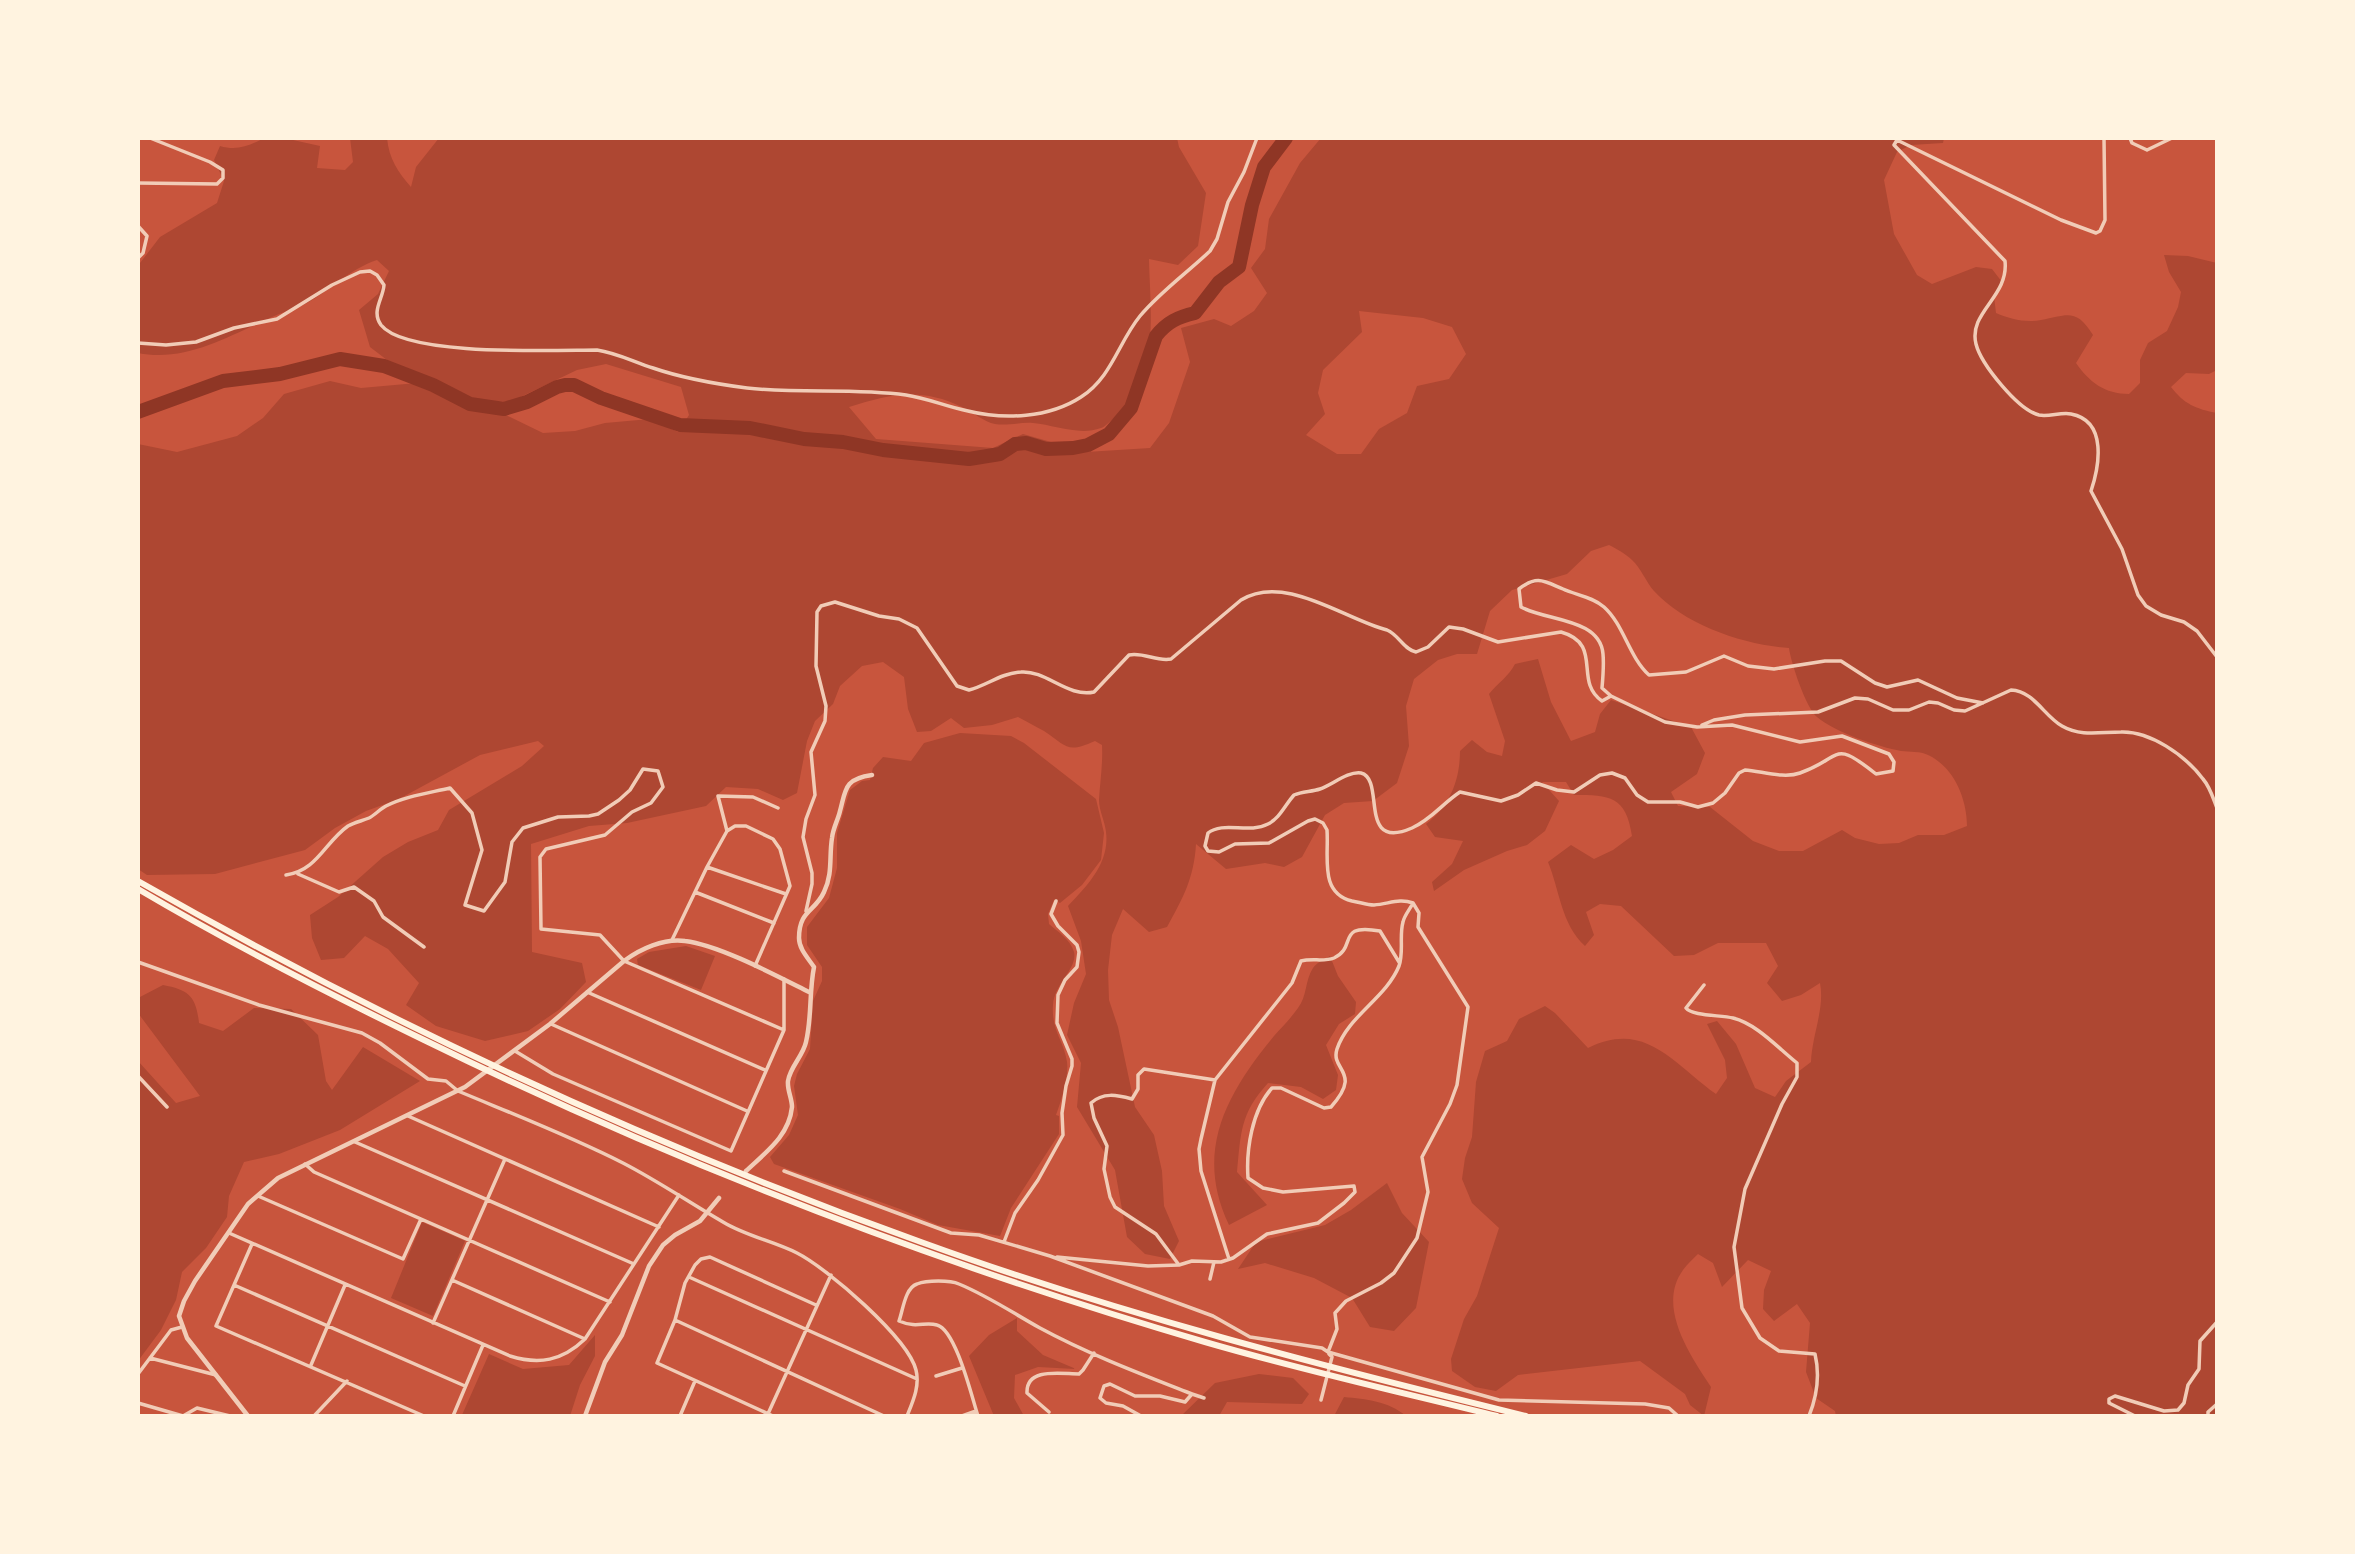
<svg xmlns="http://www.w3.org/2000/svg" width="2355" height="1554" viewBox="0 0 2355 1554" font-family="'Asap Condensed',sans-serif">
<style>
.green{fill:#ae4732;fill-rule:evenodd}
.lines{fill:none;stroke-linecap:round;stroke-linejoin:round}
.river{stroke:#8f3625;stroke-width:14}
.minor{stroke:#f1ccb7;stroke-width:3.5}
.tertiary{stroke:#f1ccb7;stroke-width:4.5}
.motorway{stroke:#fff3e0;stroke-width:6}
</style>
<rect width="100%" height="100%" fill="#c8553d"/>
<path class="green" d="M264,138H284L320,146L317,168L345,170L353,162L350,138H387C389,159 398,172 411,187L416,167L439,138H1177L1179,147L1206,193L1198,246L1178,265L1149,259C1150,312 1161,381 1114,418C1110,421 1105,427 1101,428C1079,436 1055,425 1033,423C1020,422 1007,426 995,424C984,422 973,412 962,407C921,387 890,394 849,407L876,439L993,448L1023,434L1086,452L1150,448L1169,423L1190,362L1181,328L1214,319L1231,326L1254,311L1267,293L1251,268L1265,249L1269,219L1300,163L1321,138H1944L1943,143L1911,145L1897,152L1884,180L1894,234L1917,275L1932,284L1976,267L1992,269L2002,282L1994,296L1996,313C2010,319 2026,323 2041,320C2068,315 2076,308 2093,335L2076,363C2089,382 2105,394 2129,394L2140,383V360L2148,343L2167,331L2178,307L2181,292L2169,272L2164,255L2188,256L2217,263V370L2209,374L2186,373L2171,387C2184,404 2196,409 2217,413V1416H1836L1835,1411L1816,1398L1806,1372L1810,1323L1797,1304L1774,1321L1763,1309L1764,1290L1771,1271L1748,1260L1722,1287L1713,1263L1698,1254C1693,1259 1687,1264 1683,1270C1656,1307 1691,1356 1711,1387L1704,1416L1690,1405L1685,1394L1640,1361L1518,1375L1496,1391L1475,1387L1452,1371L1451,1359L1464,1319L1477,1296L1499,1228L1472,1203L1462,1179L1465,1158L1472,1137L1476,1082L1485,1051L1507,1041L1519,1019L1545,1006L1555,1013L1588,1048C1645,1019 1674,1064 1716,1094L1727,1078L1725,1060L1707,1024L1717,1021L1736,1044L1755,1088L1775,1097L1786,1081L1811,1062C1812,1035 1825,1008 1820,983L1801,995L1782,1001L1767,983L1778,966L1766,943H1718L1694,955L1674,956L1621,906L1600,904L1586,912L1594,935L1585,946C1561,924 1560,891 1548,862L1571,845L1594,859L1613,850L1632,836C1626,796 1610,795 1574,795L1566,782H1542L1559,801L1545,831L1527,845L1507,851L1464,870L1434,891L1432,882L1452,864L1463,841L1435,837L1426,824C1450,806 1460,780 1460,751L1472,740L1487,752L1502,756L1505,741L1489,694C1498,683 1509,676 1515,664L1538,659L1551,702L1571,741L1595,732L1600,714L1611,700L1691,727L1705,753L1697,774L1671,792L1678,806L1710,807L1753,841L1779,851H1803L1842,830L1855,838L1879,844L1899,843L1918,835H1944L1967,826C1967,799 1954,767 1928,755C1920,751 1910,752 1901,751C1879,747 1834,732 1817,717C1806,708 1791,663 1789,648C1744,645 1685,625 1654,591C1646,582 1641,568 1632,560C1626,554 1617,549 1609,545L1591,551L1567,574L1512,590L1490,611L1477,654H1457L1438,660L1414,679L1406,706L1409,746L1397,783L1373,801L1344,803L1325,815L1302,857L1284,867L1265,863L1226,869L1196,844C1194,878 1183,898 1167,927L1149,932L1123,909L1112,935L1108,970L1109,1000L1118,1027L1135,1107L1154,1135L1162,1171L1164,1206L1179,1241L1170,1259L1145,1254L1127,1237L1115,1170L1077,1107L1081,1063L1067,1035L1074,1003L1086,974L1081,941L1068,906C1087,886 1110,863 1106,832C1105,821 1099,811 1099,800C1100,782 1103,764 1102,745L1095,741C1066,754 1067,746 1044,731C1035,726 1027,722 1018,717L992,725L964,728L951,718L931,731L917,732L908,709L904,677L883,662L862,666L840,686L833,704L815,721L807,741L797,793L783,800L758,789L726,787L706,806L627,823L589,826L531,844L532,952L582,963L586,982L560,1009L528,1031L485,1041L436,1026L406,1005L419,983L388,949L365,936L344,958L321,960L312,938L310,915L338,897L383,857L408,842L438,830L449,810L522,766L544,746L538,741L480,755L399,799L366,811L335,828L305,850L215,874L147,875L138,869V444L177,452L237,436L263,418L284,394L330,381L361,388L417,383L370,347L359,310L378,294L389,271L377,260C349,269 329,292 303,305C293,310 282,312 272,317C231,335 186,363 138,353V263H140L160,237L217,203L224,181L214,160L220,146C237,151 249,146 264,138ZM1359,311L1423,318L1452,327L1466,354L1449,379L1417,386L1407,413L1379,429L1361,454H1337L1306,435L1325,414L1318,393L1323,370L1362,332ZM606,364L681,387L689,415L678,432L650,419L605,423L575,431L543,433L481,403L512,401L577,370Z
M960,733L1011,736L1024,743L1096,799L1104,833L1101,860L1082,885L1060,903L1054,900L1048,914L1049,924C1057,931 1071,940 1074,952C1078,968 1054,984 1053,1005C1051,1030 1064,1041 1067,1062C1069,1077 1061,1101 1056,1115L1059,1116V1134L1011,1208L1000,1236L938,1225L900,1209L774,1164L770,1157L789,1135L798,1115L794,1086L797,1074L810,1049L813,1001L822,981V967L807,945V927L829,898L837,868V833L850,790L862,781L870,780L873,768L883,757L911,761L924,743Z
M686,946L715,956L701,990L638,965L637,959L649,952Z
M1330,956L1338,976L1356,1002L1355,1014L1339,1024L1326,1045L1338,1075L1336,1090L1323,1099L1301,1087L1268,1083C1240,1114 1241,1132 1237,1172L1267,1205L1229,1225C1194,1152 1226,1094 1274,1036C1282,1027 1291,1018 1298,1008C1307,997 1305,980 1313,968C1316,963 1325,959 1330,956Z
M163,985C189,990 196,996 199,1023L223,1031L254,1008L291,1009L318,1035L326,1081L332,1090L363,1047L420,1081L340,1130L279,1154L244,1162L229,1196L227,1217L206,1248L182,1272L176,1300L161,1330L138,1361V1061L176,1103L200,1096L138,1013L140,997Z
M1387,1183L1402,1213L1429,1242L1416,1308L1394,1331L1370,1327L1352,1298L1314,1278L1265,1263L1238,1269L1256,1242L1325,1225L1351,1210Z
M422,1222L465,1241L433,1316L391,1298Z
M1017,1318V1331L1043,1355L1076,1369L1038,1367L1015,1375L1014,1398L1024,1416H994L969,1356L989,1335Z
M595,1335V1356L580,1385L570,1416L462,1415L489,1354L523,1369L569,1365Z
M1259,1374L1293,1378L1309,1394L1302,1404L1227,1402L1219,1416H1181L1215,1383Z
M1344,1397C1366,1399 1388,1401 1406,1416H1334Z"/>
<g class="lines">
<path class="river" d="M138,412L223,381L280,374L340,359L384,366L433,385L470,404L504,409L527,402L557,387L565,385H574L601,398L680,425L750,428L804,439L843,442L883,450L969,459L1000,454L1015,444L1026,443L1046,449L1073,448L1088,445L1109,434L1131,408L1156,336C1167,322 1178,317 1195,313L1219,282L1239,267L1252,205L1264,167L1286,138"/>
<path class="minor" d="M2104,138L2105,220L2100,231L2096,233L2061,220L1897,140L1894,145L2005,261C2009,297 1968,312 1976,344C1981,364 2018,410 2039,415C2049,417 2061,412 2071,414C2108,421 2099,467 2091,491L2122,549L2138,595L2146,606L2161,615L2184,622L2197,631L2217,657
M2130,138L2132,143L2147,150L2172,138
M138,183L217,184L223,178V170L210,162L150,138
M138,226L147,236L143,253L138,258
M138,343L166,345L196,342L234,328L277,319L332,285L360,272L370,271L377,275L384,285C383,299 371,311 381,325C406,357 556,350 597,350C617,353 634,362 653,368C682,378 716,384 747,388C799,394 853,388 906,395C927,398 947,407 968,411C1004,420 1049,418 1081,397C1112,377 1118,343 1140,316C1160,292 1188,272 1210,251L1217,239L1228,202L1244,172L1257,138
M1702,725L1714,720L1745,715L1818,712L1855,698L1868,699L1893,710H1909L1929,702L1938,703L1954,710L1965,711L2011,690C2034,691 2044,716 2062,726C2081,737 2100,732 2121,732C2150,731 2185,755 2203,779C2210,787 2213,798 2217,808
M727,831L718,796L753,797L778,808
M707,867L786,894
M298,874L339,892L354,887L374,901L383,917L424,947
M286,875C317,871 325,842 348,826C355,822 362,821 369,818C375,815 380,809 386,806C406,796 429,793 450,788L472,813L482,850L465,905L484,911L505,882L512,842L523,828L558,817L589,816L598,814L619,800L630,790L643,769L658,771L663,787L651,803L632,812L605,835L546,849L540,857L541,929L600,935L624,961L784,1030
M695,892L774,923
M806,911L812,884V873L803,837L806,819L815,795L811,752L825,721L826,706L816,666L817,612L821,606L835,602L879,616L899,619L917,628L957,686L969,690C986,686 1001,673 1021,672C1046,670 1068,698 1094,692L1129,655C1144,652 1157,662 1171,659L1241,600C1285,573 1344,619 1387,630C1399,635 1403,649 1416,652L1428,647L1449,627L1463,629L1498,642L1561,632C1604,644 1573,681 1602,701L1611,696
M672,940L707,867L727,831L735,826H746L773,839L780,849L790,886L755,966
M138,962L259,1005L362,1033L380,1043L428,1079L446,1081L458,1091C513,1114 570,1136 623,1163C658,1181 690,1203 723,1222C746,1236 773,1241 797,1253C827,1268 908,1338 916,1370C920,1386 913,1401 907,1416
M1704,985L1686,1008C1692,1016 1720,1015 1733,1018C1757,1024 1778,1048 1797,1063V1077L1782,1104L1745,1189L1734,1247L1742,1308L1760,1338L1779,1351L1815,1354C1820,1375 1817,1396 1809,1416
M587,992L765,1070
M551,1024L747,1111
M515,1051L553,1074L731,1151L784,1030V979
M138,1076L167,1107
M408,1116L659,1227
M355,1142L634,1264
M305,1164L314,1172L610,1302
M784,1171L951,1233L979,1235L1050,1256L1213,1316L1250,1337L1322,1348L1328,1352L1499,1400L1645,1404L1669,1408L1678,1416
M258,1196L403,1259L421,1219
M229,1233L510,1356C539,1365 562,1361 585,1339L679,1195
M1004,1242L1015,1213L1038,1180L1063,1135L1062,1113L1066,1086L1072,1066V1059L1057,1023L1058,995L1065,980L1077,967L1079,952L1077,945L1058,926L1051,914L1056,901
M252,1244L216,1326L424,1416
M1057,1257L1148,1266L1179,1265L1192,1261L1221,1262L1233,1258L1267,1234L1318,1223L1344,1203L1355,1192L1354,1186L1283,1192L1263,1188L1248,1178C1246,1150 1252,1110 1272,1088H1281L1324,1108L1331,1107C1363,1071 1330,1071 1337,1049C1348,1016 1386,998 1399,966C1404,952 1399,936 1403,922C1404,916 1410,909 1413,903
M1229,1259L1201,1171L1199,1149L1201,1139L1215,1080L1292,983L1301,961C1312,958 1324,962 1334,958C1358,947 1335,923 1380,931L1399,962
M1179,1265L1156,1234L1115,1207L1110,1197L1104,1169L1107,1146L1094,1118L1091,1103C1103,1092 1117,1095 1132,1099L1138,1089V1075L1144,1069L1215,1080
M689,1277L917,1379
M1210,1279L1214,1262
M452,1280L585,1339
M234,1285L465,1386
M675,1320L884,1416
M433,1323L505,1159
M1328,1352L1337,1329L1335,1313L1346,1301L1381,1283L1394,1273L1417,1238L1428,1192L1422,1157L1450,1104L1457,1085L1468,1007L1418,927L1419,913L1413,903C1399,898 1389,904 1374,905C1367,905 1359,902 1352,901C1319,893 1329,857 1327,830L1323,823L1315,819L1308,821L1269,843L1235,844L1219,852L1208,851L1205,846L1208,833C1223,821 1249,834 1268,824C1280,818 1285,805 1294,795C1302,791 1311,792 1320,789C1332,785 1348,771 1361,773C1386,779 1357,852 1412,828C1432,819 1443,803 1460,792L1501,801L1518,795L1536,783L1557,790L1574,792L1600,775L1612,773L1625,778L1637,795L1648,802H1680L1698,807L1713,803L1725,793L1739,773L1745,770C1761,771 1784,779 1800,773C1843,758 1831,738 1876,774L1893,771L1894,762L1889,754L1842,736L1800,742L1732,725L1697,727L1665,722L1611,696L1602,688C1603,677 1604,665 1603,654C1600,618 1546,621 1521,607L1519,589C1537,575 1544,581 1563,589C1576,595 1593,597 1604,607C1624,625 1629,657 1649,675L1686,672L1724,656L1748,666L1774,669L1825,661H1841L1875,683L1887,687L1918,680L1957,698L1983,703
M150,1358L216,1375
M311,1365L345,1285
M138,1374L171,1330L182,1327
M936,1376L962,1368
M1192,1394L1204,1398
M1321,1400L1332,1357L1329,1354
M138,1403L183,1416L197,1408L230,1416
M1049,1412L1027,1393C1026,1367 1061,1374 1079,1374L1083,1370L1094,1353
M314,1416L347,1381
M453,1416L483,1345
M680,1416L695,1381
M767,1416L831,1275
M773,1416L657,1363L675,1320L685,1283L695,1265L701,1259L710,1257L816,1305
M962,1416L976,1411
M978,1416C972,1398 956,1330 937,1325C924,1321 918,1329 899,1321C903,1310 905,1288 917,1284C927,1280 950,1280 959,1284C988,1296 1013,1313 1040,1328C1088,1354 1141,1374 1192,1394L1185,1402L1160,1396H1135L1110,1384L1104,1386L1100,1398L1106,1403L1123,1406L1141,1416
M2135,1416L2109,1403V1399L2115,1396L2164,1411L2178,1410L2184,1403L2188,1385L2199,1369L2200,1341L2217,1322
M2208,1416V1412L2217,1404"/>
<path class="tertiary" d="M746,1171C766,1152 789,1136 792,1107C792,1098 787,1090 788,1081C790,1067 803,1056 806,1042C812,1017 809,992 814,967C808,958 799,949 799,938C799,910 815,912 824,892C833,874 829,856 832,838C833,828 838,820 840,811C846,789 844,779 872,775
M248,1416L187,1338L179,1316L184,1301L195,1281L248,1204L278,1178L465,1087L550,1024L624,961C640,949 664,938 685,941C719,945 777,976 809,992
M585,1416L605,1362L622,1335L649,1266L663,1245L675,1235L700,1221L719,1198"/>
<path class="motorway" d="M138,881C387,1023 650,1145 921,1242C1119,1314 1322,1366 1526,1416
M138,889C231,944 327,993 424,1040C675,1163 937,1264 1205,1342C1301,1370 1400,1392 1497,1416"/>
</g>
<rect width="2355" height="1554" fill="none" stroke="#fff3e0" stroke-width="280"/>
</svg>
